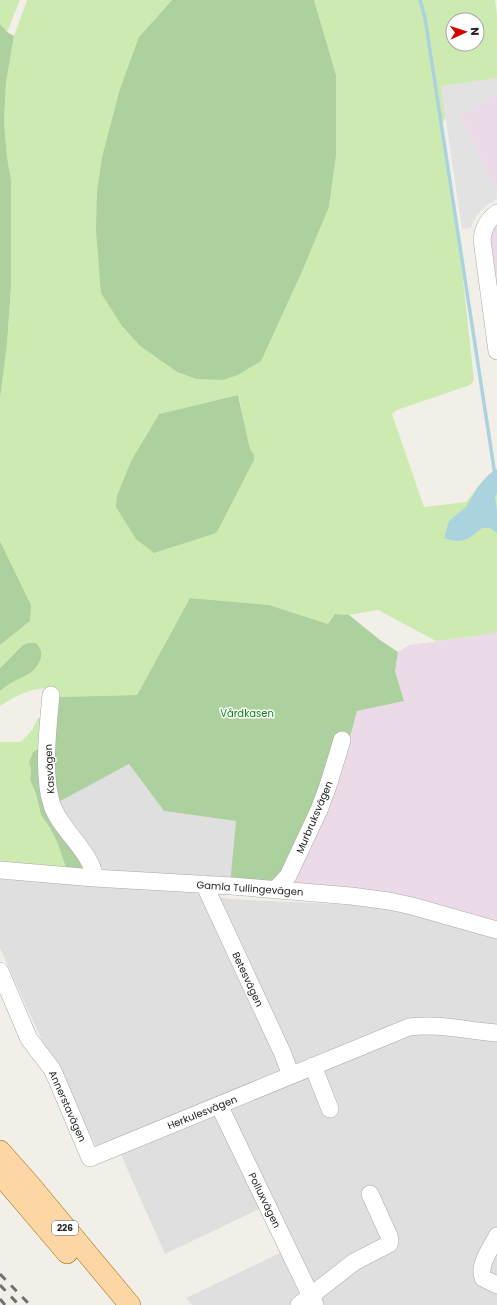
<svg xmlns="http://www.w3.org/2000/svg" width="497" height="1305" viewBox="0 0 497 1305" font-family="Poppins,sans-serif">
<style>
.residential{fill:#e0dfdf}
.industrial{fill:#ebdbe8}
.grass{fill:#cdebb0;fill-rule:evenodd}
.forest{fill:#add19e}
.parking{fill:#e2e2e2}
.water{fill:#aad3df}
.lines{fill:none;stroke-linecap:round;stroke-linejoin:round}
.stream{stroke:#aad3df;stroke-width:3.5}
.minor-casing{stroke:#a9a9a9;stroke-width:18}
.major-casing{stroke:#a06b00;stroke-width:22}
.minor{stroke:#fff;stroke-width:17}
.major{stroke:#fcd6a4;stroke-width:21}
.rail{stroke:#707070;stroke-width:3;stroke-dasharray:8 8;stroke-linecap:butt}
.labels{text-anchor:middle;stroke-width:3;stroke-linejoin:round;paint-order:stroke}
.shield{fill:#fff;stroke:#646464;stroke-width:1}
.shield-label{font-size:9px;font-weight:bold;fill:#222}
.park-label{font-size:10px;fill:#0c8416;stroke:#fff}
.street-label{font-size:10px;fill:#222;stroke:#fff}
</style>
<rect width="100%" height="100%" fill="#f2efe9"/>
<path class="residential" d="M129,764L164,811L236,821L230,883L102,879L104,870L77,839L55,804Z
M0,879L173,889L230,899L379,906L430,917L497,939V1305H192L186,1298L280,1253L261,1208L165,1254L114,1139L96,1146L43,1043L0,948Z"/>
<path class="industrial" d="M497,78V199L485,206L476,216L470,228L441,86Z
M497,222V299L488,241Z
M497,632V924L289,888L337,785L357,711L404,701L395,671L398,652L409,645L476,636Z"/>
<path class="grass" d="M0,0H20L7,32L5,29L0,24Z
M27,0H172L139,37L122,326L140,346L177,372L196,379L272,337L301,274L329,207L336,156V75L314,0H495L497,16V78L441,87L446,116L441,126L458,234L474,380L470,385L397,410L392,414L424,507L466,502L484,479L497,475V632L476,636L436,641L378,610L349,615L335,614L328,624L269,605L190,598L137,695L56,697L47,688C27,689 16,696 0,706V687L36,650L33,643C23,643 7,661 0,668V645L9,637L31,605L0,541V399L7,344L11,287V179L7,157L4,121L6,83L14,36ZM453,20H477V44H453ZM238,395L239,398L250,449L131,461L159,414Z
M45,717L44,746L33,752L29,762L31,769L30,780L36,794L41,815L50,828L58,844L66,868L0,862V742H21L32,730L38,718Z"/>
<path class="forest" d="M172,0H314L336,75V156L329,207L301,274L261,361L238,375L222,380L196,379L177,372L140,346L122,326L101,293L96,230L97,192L102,157L120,89L139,37Z
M0,24L5,29L7,32L14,36L6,83L4,121L7,157L11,179V287L7,344L0,399Z
M238,395L250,449L254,455V460L217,532L213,534L154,553L136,539L116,507L117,496L131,461L159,414Z
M0,541L31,605L30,621L0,645Z
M190,598L269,605L328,624L335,614L349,615L380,640L398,652L395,671L404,701L357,711L337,785L289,888L230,883L236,821L164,811L129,764L55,804L54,799L56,697L137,695Z
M28,643H36C48,655 37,670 25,676C21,678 17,679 13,682C8,684 4,688 0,691V668L23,645Z
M44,746V773L79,852L84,869L66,868L58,844L50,828L41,815L36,794L30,780L31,769L29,762L33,752Z"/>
<path class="parking" d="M497,78V95L460,115L497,191V199L485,206L476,216L470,228L462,229L441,86Z"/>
<path class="water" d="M497,469V494L495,496L497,511V533L490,528H482C469,539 461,545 444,538L449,521L466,507L478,487L488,475Z"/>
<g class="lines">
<path class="stream" d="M420,0L425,18L495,475"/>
<defs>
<path id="minor" d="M497,213C487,220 483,229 482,240L497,351
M51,695C48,727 42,775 52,805C60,830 94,854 94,878
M0,870L94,878L232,886L351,896L389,901L412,906L497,930
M204,884L282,1052L291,1075
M276,889L288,876L319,810L328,786L342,740
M0,971L29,1039L52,1069L57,1080L90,1158L409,1027C438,1023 468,1031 497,1033
M313,1066L330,1109
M219,1105L315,1305
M497,1236C491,1249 478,1264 483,1278L497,1285
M299,1305L354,1262L389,1244L390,1241L389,1236L370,1194"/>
<path id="major" d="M0,1151L30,1185L130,1305
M0,1174L67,1253"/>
</defs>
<use href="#minor" class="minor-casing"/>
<use href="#major" class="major-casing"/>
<use href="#minor" class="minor"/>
<use href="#major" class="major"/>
<path class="rail" d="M0,1274L30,1305
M0,1285L19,1305
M0,1299L5,1305"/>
</g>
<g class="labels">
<rect class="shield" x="52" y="1221" width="26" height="14" rx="3"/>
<g class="shield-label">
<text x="65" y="1231">226</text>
</g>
<g class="park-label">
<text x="247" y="717">Vårdkasen</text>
</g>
<g class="street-label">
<text transform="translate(49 769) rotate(-93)" y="4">Kasvägen</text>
<text transform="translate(314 817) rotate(-67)" y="4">Murbruksvägen</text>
<text transform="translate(250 888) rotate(4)" y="4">Gamla Tullingevägen</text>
<text transform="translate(248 979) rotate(65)" y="4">Betesvägen</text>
<text transform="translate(68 1106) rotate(66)" y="4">Annerstavägen</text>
<text transform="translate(202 1112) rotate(-22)" y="4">Herkulesvägen</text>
<text transform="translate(265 1200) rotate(64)" y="4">Polluxvägen</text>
</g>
</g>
<g transform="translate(465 32) rotate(87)"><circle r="19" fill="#ffffff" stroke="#a7a7a7"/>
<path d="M0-3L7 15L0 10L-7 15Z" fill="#d40000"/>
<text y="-6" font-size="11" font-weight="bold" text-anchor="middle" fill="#222222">N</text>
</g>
</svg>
